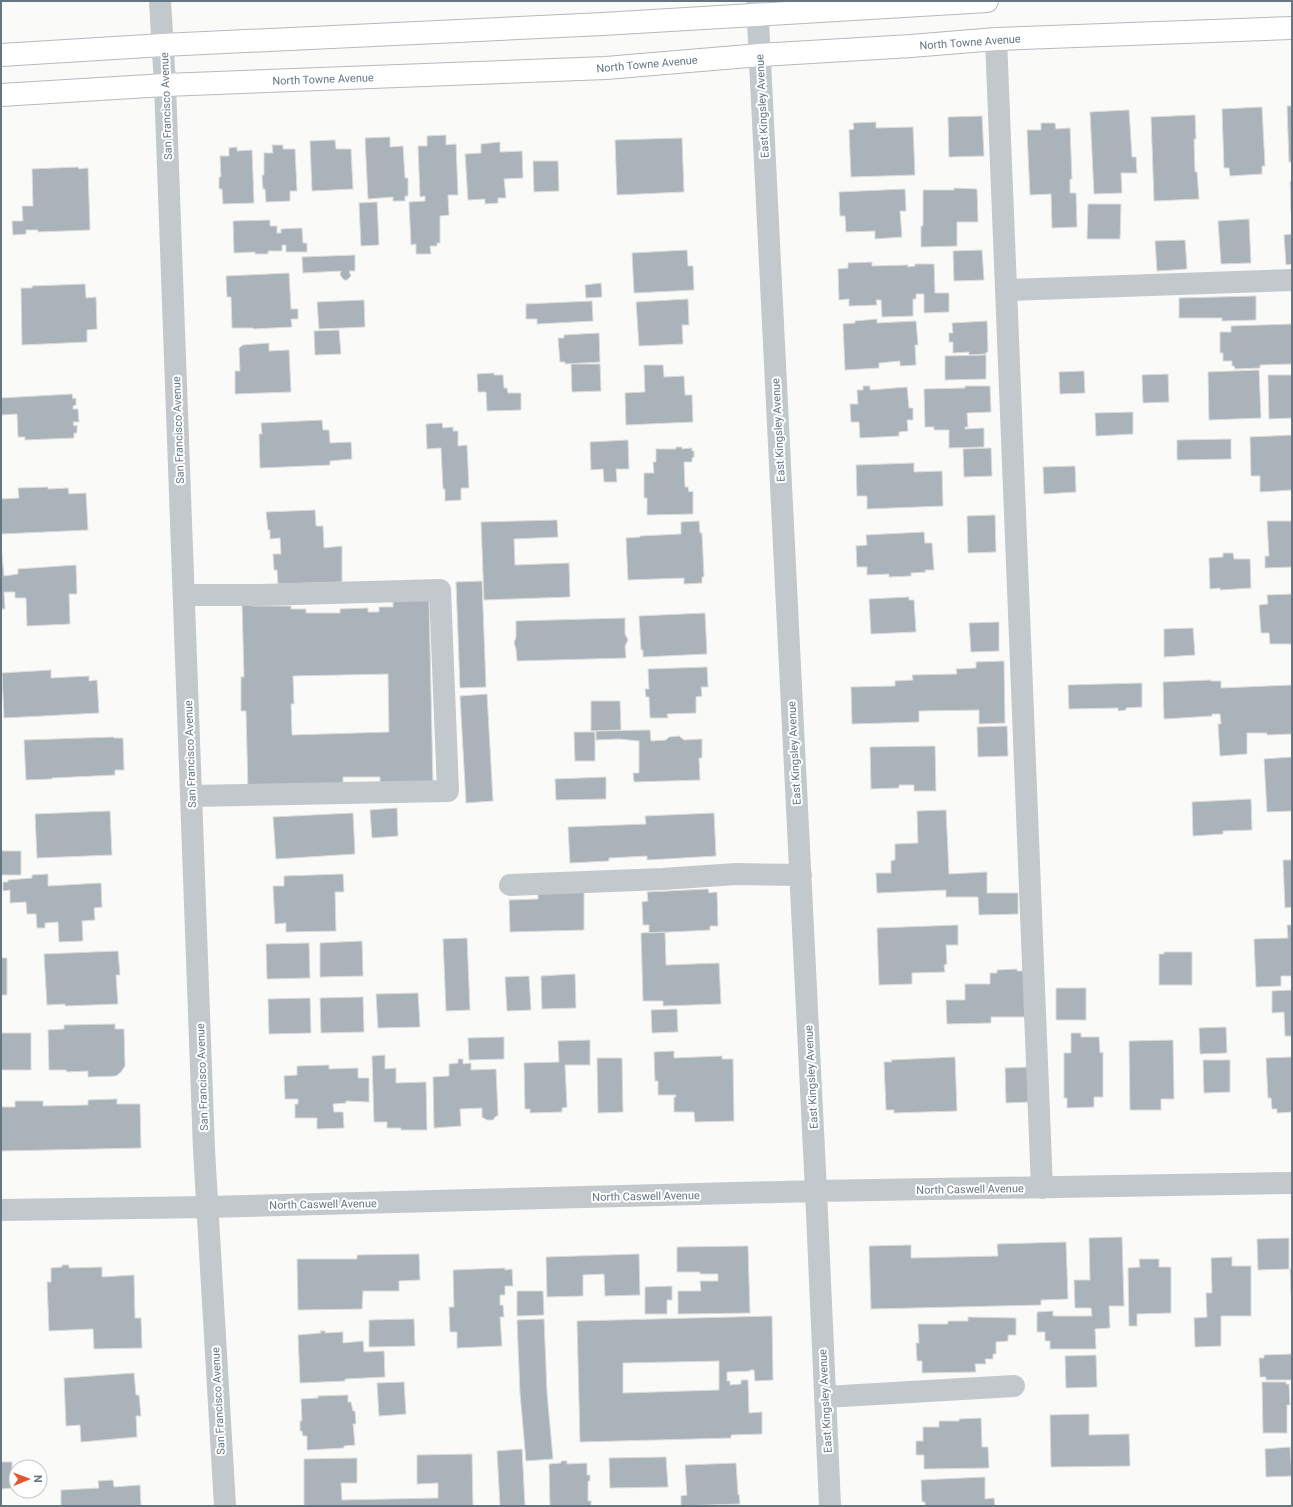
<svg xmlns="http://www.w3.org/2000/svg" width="1293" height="1507" viewBox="0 0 1293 1507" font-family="Roboto,sans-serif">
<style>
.building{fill:#aab3b9;stroke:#dcdcda;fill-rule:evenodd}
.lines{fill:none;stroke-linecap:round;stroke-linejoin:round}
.major-casing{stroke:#b5babe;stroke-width:24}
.minor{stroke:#c3c8cc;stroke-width:22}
.major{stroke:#fff;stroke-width:22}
.labels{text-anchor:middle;stroke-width:4;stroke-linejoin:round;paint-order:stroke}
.street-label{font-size:11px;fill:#657683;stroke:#fff}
</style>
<rect width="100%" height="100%" fill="#fafaf8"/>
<path class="building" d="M1287,106H1292V162H1289Z
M1262,107L1265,166H1262V174L1230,176L1229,168H1224L1222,109Z
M1129,110L1132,157H1136L1137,173H1121L1122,193L1094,194L1090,112Z
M1195,115L1196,139H1194L1195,172H1197L1199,199L1154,201L1151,117Z
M982,116L984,156L949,157L948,117Z
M876,122V128L913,127L915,175L851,177L849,130L854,129L853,123Z
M1041,123H1055L1056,129L1070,128L1072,179H1070V193H1076L1077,227L1052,228L1051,194L1030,195L1027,130H1041Z
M446,135V145L456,144L458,195H448L449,215L440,216V243H437V246H430L431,254H416V244L411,245L409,202L425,201V196L420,197L418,146H427V136Z
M390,137V147L403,146L405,178H408V196H405V201H393V197L368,199L365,138Z
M682,138L684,192L617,195L615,140Z
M335,140L336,149H351L353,189L312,191L310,141Z
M500,142V152L522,151L523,178L504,179L506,198H498V203L485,204V199L468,200L465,154L481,153V144Z
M272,145H283V149H295L297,191H290V201L266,202L265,189H263L262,175H264V153H273Z
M237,147V151L252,150L254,203L223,204L222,189H219V177H221L220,156H229V148Z
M533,161H558L559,191L534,192Z
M78,167L79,169L88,168L90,230L38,232V230H26V234L13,235L12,221H23L22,206H33L32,169Z
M1290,181H1292V213H1291Z
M954,188L977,189L978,222H957V246L921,247V226H923V190H954Z
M905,189L906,211H900L902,237L875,239V231L846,232L845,216H840L839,192Z
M377,202L379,245L361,246L359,203Z
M1088,204H1121L1120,239H1087Z
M1249,219L1251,263L1221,264L1218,221Z
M270,220V226H277V233H281V229L302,228L303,243H307V252H286V245H282V251H268V254H255V252L234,253L233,221Z
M1292,234V264L1286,265L1284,235Z
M1185,240L1187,269L1157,271L1155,241Z
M687,250L688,266H693L694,290L634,293L632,253Z
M982,250L984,280L954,281L953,251Z
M355,255V271H349L351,276L347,280H344L340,275L341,271L303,273L302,257Z
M872,262V266L908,265V267L915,266V264H934L935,293H949V312L924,313V294H916V299H913V316L882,317L881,300H876L877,305L849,306V299L839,300L838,269L848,268V263Z
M289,273L291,309H298V319H291L292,327L253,329V328H232L231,297H227L226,276Z
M601,283L602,297L586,298L585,285Z
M85,284L86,298L96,297L97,329L87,330V342L22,345L21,288H32V286Z
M1256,296V320L1222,321V318H1179V298Z
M688,299L689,325H682L683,344L639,346L636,302Z
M364,300L365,327L319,329L317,302Z
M592,301L593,321L537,324V319H526V304Z
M877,319V323L916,321L918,345H915L916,365L900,366V361L879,363V368L845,370L843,324L855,323V321Z
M987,321L988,352H986V354L969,355V352L953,353V342H949V333H953L952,323Z
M1292,324V364L1260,365V368L1235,369L1234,366H1232V361H1223V353H1220V332H1231V326Z
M339,330L341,354L315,355L314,331Z
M599,333L600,362L565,364V362H560L558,338H564V335Z
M269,343V351L289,350L291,392L235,394V371H240L239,348L243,345Z
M986,355V379L945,380V356Z
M571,364H600L601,391L572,392Z
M644,365H663L664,377L684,376L685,395H692L693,422L626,425L625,393L645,392Z
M1259,370L1261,418L1209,420L1208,372Z
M1084,371L1085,393L1060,394L1059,372Z
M494,373V375H503L504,388H507L508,393H521V410L487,411L486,392H478L477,374Z
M1168,374L1169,402L1143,403L1142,375Z
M1268,375H1292V418L1269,419Z
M863,386H870V390L907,387L909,408H913V420H907L908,431L899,432V436L860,438L859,422H851L850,404H858L857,390H863Z
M965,386H990L991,412L967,413L968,427H965V429L984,428V447L949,448V430H934V427H925L924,389L965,388Z
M72,394L73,399L76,398V405L73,406V409H78L79,422H73L74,426L77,425V433H74V438L25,440V437H18L17,414L1,415V398Z
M1133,412V434L1096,436L1095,413Z
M322,420L323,430H329L330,443L351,442L352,459L330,461V465L260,468L259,434H262L261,423Z
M442,423L443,428L453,427V431H458V446L467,445L469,488H461V500L445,501V489H443L441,448L427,449L426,424Z
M1292,435V490L1260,492V476H1251L1250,437Z
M1231,439V459L1177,460V440Z
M628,440L629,469H616L617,482H604L603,469L591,470L590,442Z
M676,447H682V449L692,448V451H694V457L692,458V462H684L685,487H688L689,492L693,491V514L647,515V498H644V473H654L653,462H656V449H676Z
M991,448L992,476L964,477L963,449Z
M914,463V472L942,471L943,506L867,509V496H857L856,465Z
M1075,466L1076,492L1044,494L1043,467Z
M48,487V489L68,488L69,494L86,493L88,530L1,534V499L19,498L18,488Z
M315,510L316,526H323L324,548L342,546V582L278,584L277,570H274L273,554H281L280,538L270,539V530H268L266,512Z
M995,515L996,552L968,553L967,516Z
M557,520L558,537L514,539L515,565L569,563L570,597L484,600L481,522Z
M699,521L700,533H702L704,577H702V583L684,584V578L628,580L626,538L640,537V536L681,534V522Z
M1267,521H1292V567L1265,568V556H1269Z
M924,532L925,543H932L934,570H925L926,572L911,573V576L889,577V574L867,575V567H857L856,546L867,545L866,535Z
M1,545L4,576L18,574V569L76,565L77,594H69L70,624L27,626L26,598H15V592H4L5,609H1Z
M1223,553H1233L1234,559H1250L1251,588L1220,590V588L1210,589L1209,558L1223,557Z
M482,581L486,687L460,688L456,582Z
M1292,594V644H1270L1269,633H1261L1259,605L1268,604L1267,595Z
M909,597V600H914L916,632L871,634L869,599Z
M429,600L433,785L380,782V777H343V783L248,791L246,711H241V677H244L242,603L252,602V606H291V609H306V613H340V609L368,608V612H379V607H393V601ZM388,674L389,732L292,735L291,704H294L293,676Z
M705,613L707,654L643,657V650H641L639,616Z
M625,618V634L628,640L625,646L626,658L517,661L516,649L514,643L516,637V621Z
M999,622V651L971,652L969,623Z
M1193,628L1195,655L1164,657V629Z
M1004,661L1005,723L979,724V710L919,711V722L852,724L851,687L895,686V681L913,680L912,675L957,674L956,669L976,668V662Z
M707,667L708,687H701L702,696L696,697V713L667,714L668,718H650L649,697H646L645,689H649L648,669Z
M51,670V678L89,676V681L97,680L99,713L4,718L2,673Z
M1211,680V681H1221V688L1292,685V734L1267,735V733H1247V754L1220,756L1218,724H1221L1220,714H1212V716L1164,719L1163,682Z
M1142,683V707L1126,708V710L1118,711V708L1069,709L1068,685Z
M487,694L493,801L466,803L460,696Z
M591,701H620L621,730L591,731Z
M1007,726L1008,756L978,757L977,727Z
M650,730L651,741L666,740L669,737L679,736L684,740L702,739V758H699L700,780L634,782L633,773H639V741L619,739L596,740V731Z
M574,732H595V761H575Z
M114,737V738H123L124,770H115V775L52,778V779L26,780L24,740Z
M935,746L936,791H914V785H899V788L871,789L870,747Z
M1292,757V811L1267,812L1264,759Z
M606,777V799L556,800L555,779Z
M1251,799L1252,830L1223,831V834L1193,836L1192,802Z
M397,808L398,836L372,838L370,810Z
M946,810L949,874L987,872V893H1018V914L979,915L978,897H946V890L877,893L876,873H891V861L895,860V844L918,843L917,811Z
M110,811L112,855L37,858L35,814Z
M353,813L355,854L276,859L273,817Z
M714,813L716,856L647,860V856L609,858V861L570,863L568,827L646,824L645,816Z
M1,851H21V875H1Z
M1283,860H1292V907L1285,908Z
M48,874V886L101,883L102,907L94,908L95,920L82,921L83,941L59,942L58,922L45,923V928H37L36,914H27L26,902L10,903V890L3,891V882H8V880L32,878V875Z
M343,874L344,892H335L336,931L286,932V923L275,924L273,886H284V876Z
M708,889L709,893L717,892L718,926H710V930L649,933V925H643L642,902L648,901L647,892Z
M538,891H584V930L510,932L509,900L538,899Z
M958,925V945H946L947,964L944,965L945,972L912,973V984L879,985L877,928Z
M1287,925H1292V976H1281V986L1256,987L1254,939L1288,938Z
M665,932L666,965L719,963L721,1004L663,1006V1001H643L641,933Z
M467,938L470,1010L446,1011L443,939Z
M362,941L363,976L320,977V943Z
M309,943L310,978L267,979L266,944Z
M118,951L120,975H116L118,1004L65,1006V1004L47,1005L44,954Z
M1164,952H1192V985H1159V954H1164Z
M1,958H7V995H1Z
M1017,969V971H1026L1027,1017H991V1023L947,1024L946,1000H965V984H990V973H997V970Z
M575,974L576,1008L542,1009L541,976Z
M529,976L531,1010L507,1011L505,977Z
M1056,988H1086V1020H1056Z
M1292,990V1036H1285L1284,1012L1272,1013V991Z
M418,993L420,1027L378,1028L376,994Z
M363,997L364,1032L321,1033L320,998Z
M310,998L311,1033L269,1034L268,999Z
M677,1009L678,1032L652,1033L651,1010Z
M115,1024V1029H124L125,1066L121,1072L116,1076L88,1077V1071L67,1072L66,1070H49L48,1030L64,1029V1025Z
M1226,1027L1227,1053L1200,1054L1199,1028Z
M1,1033H31V1070H1Z
M1071,1033H1081V1037H1099L1100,1053L1103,1052V1097H1094V1107L1067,1108V1098H1064V1053H1071Z
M504,1037V1059L469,1060L468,1038Z
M590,1040V1065H565L567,1107L562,1108V1112L530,1113V1109H525L524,1063L559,1062L558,1041Z
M1173,1040L1174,1099H1161V1110H1130L1129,1041Z
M674,1051V1058L722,1056V1059H733L734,1121L695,1122L694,1112H674V1097H676V1095H658V1081H655L654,1052Z
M385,1055V1069L396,1068V1083L426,1082L427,1130H401V1128H387V1122H374L372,1056Z
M955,1057L957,1111L894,1113V1110H886L884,1062H892L891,1060Z
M1292,1057V1112L1277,1113V1109H1272L1271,1098H1268L1266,1058Z
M597,1058H622L623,1112L598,1113Z
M458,1059H463V1064L471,1063V1070L496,1069L498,1116H496L493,1120H487L482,1117V1108L460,1109L461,1126L434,1128L433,1077L449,1076V1064L458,1063Z
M1203,1060H1230V1092L1204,1093Z
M329,1065V1069L358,1068V1078H369V1102L346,1101V1103L333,1104L334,1112H343L344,1128L317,1129V1118H295V1104H298V1099H285L284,1076L297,1075V1066Z
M1030,1067V1102L1006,1103L1005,1068Z
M117,1099V1104H140L141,1148L1,1151V1107H15V1101H43V1106L88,1105V1100Z
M1122,1237L1124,1306H1109L1110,1328L1095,1329L1096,1349H1050V1341H1045V1332H1037V1312L1053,1311V1316H1092L1091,1308H1075L1074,1280H1090L1089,1238Z
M1289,1238V1269L1258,1270L1257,1239Z
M1066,1242L1068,1299L1041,1300V1305L871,1309L869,1246L911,1245V1258L998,1256L997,1244Z
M748,1246L750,1313L678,1314V1291H701L700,1281H718V1274H700V1272H677V1247Z
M419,1254L420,1280L399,1281V1291H363L362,1309L298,1310L297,1259H357V1255Z
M639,1254L640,1295L605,1296L604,1274L583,1275V1296L547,1297L546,1257Z
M1232,1257V1266H1251V1316H1221V1346L1195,1347L1194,1318L1207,1317L1206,1293H1212L1211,1258Z
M1139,1259H1159V1267H1171V1313L1137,1314V1326H1129L1128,1268L1140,1267Z
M62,1265H69V1268L102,1267V1277L134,1275L135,1318H141L142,1348L94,1349L93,1329L49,1331L47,1282H51V1268L62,1267Z
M505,1268V1270L512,1269L513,1286H505V1295H500V1305H503L504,1317H500L502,1346L457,1348V1332H450L449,1307H454L453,1270Z
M1290,1269H1292V1295H1291Z
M672,1286V1300H667V1314H645V1287Z
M517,1291H543L544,1315L517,1316Z
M772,1316L773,1380L755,1381L754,1370H750V1371L727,1372V1381H730V1385L741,1384V1380H748L749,1413L762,1412V1434L731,1435V1438L580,1442L577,1321ZM719,1361V1390L623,1393V1363Z
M968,1317L1016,1318V1335H1008V1341L996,1342V1354H993V1359H985L986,1364H975L976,1372L922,1373V1361H917L916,1343H919L918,1324H948V1321H968Z
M414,1319L415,1346L369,1347V1320Z
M544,1319L547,1393L553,1459L526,1461L520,1393L517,1320Z
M320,1331H325V1333L343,1332V1343L363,1341L364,1352L384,1351L385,1377L345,1379V1381L300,1383L298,1335L321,1333Z
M1292,1354V1380H1266V1377H1260L1259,1358H1264V1355Z
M1096,1355L1097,1387L1066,1388L1065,1356Z
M134,1373L136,1395H139L141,1416H136L137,1437L81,1442L80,1425L66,1426L64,1378Z
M404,1382L406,1414L379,1416L377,1383Z
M1262,1382H1286V1384H1289L1290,1405H1287V1433H1263Z
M348,1395V1402H351L353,1411H355L356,1424H353L355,1445L344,1446V1448L307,1450V1436H303L302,1431H300V1421H302L301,1399L318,1398V1396Z
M1089,1414V1435L1129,1434L1130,1466L1051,1467L1050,1415Z
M981,1418L982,1447H988L989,1468L924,1469V1455H916V1441H923V1427H939V1421H959V1419Z
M1290,1447L1292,1476L1266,1477L1265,1449Z
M522,1449L525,1506H500L497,1451Z
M472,1454L473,1506H304V1459L357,1458V1483H341L342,1500L438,1498V1483L417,1484V1455Z
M666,1457L668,1487L610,1488L609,1458Z
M561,1461H567V1464L587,1463V1475H590V1481H588V1501H591V1506H550L549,1464L561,1463Z
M1,1462H12V1488L1,1489Z
M736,1463L738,1495L739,1494L740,1504L681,1506V1496L687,1495L685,1465Z
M985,1477V1499L994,1498L995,1506H925V1502H922L921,1480Z
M113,1480L114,1487L140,1485L141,1506H61V1490L99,1488L98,1481Z"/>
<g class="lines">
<defs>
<path id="major" d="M1,55L163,45L603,24L987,1
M1,95L165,85L606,68L760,55L911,46L996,39L1292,28"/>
</defs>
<use href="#major" class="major-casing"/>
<path class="minor" d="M160,1L165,85L204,1150L225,1506
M757,1L816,1191L830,1506
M996,39L1042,1188
M1006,290L1292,280
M184,595H259L440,590L448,791L192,796
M510,885L662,879L736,874L801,875
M1,1210L207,1207L816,1191L1292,1183
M825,1397L1014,1386"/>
<use href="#major" class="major"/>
</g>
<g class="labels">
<g class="street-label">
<text transform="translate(970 42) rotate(-4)" y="4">North Towne Avenue</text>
<text transform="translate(647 64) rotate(-5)" y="4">North Towne Avenue</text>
<text transform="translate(323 79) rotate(-2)" y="4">North Towne Avenue</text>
<text transform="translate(166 106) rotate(-92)" y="4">San Francisco Avenue</text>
<text transform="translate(762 106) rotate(-93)" y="4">East Kingsley Avenue</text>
<text transform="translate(178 430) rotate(-92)" y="4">San Francisco Avenue</text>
<text transform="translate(778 430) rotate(-93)" y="4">East Kingsley Avenue</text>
<text transform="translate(794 753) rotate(-93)" y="4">East Kingsley Avenue</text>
<text transform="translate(190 754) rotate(-92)" y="4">San Francisco Avenue</text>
<text transform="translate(202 1077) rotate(-92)" y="4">San Francisco Avenue</text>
<text transform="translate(811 1077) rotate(-93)" y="4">East Kingsley Avenue</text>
<text transform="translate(970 1189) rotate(-1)" y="4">North Caswell Avenue</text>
<text transform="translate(646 1196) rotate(-1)" y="4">North Caswell Avenue</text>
<text transform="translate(323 1204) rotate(-1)" y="4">North Caswell Avenue</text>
<text transform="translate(218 1401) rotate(-93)" y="4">San Francisco Avenue</text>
<text transform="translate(825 1401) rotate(-93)" y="4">East Kingsley Avenue</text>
</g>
</g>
<rect width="1293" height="1507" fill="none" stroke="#657683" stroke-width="4"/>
<g transform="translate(28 1479) rotate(89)"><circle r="19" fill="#ffffff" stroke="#c1c8cd"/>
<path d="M0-3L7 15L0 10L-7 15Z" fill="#e4572e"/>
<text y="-6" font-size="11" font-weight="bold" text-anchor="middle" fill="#657683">N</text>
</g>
</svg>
